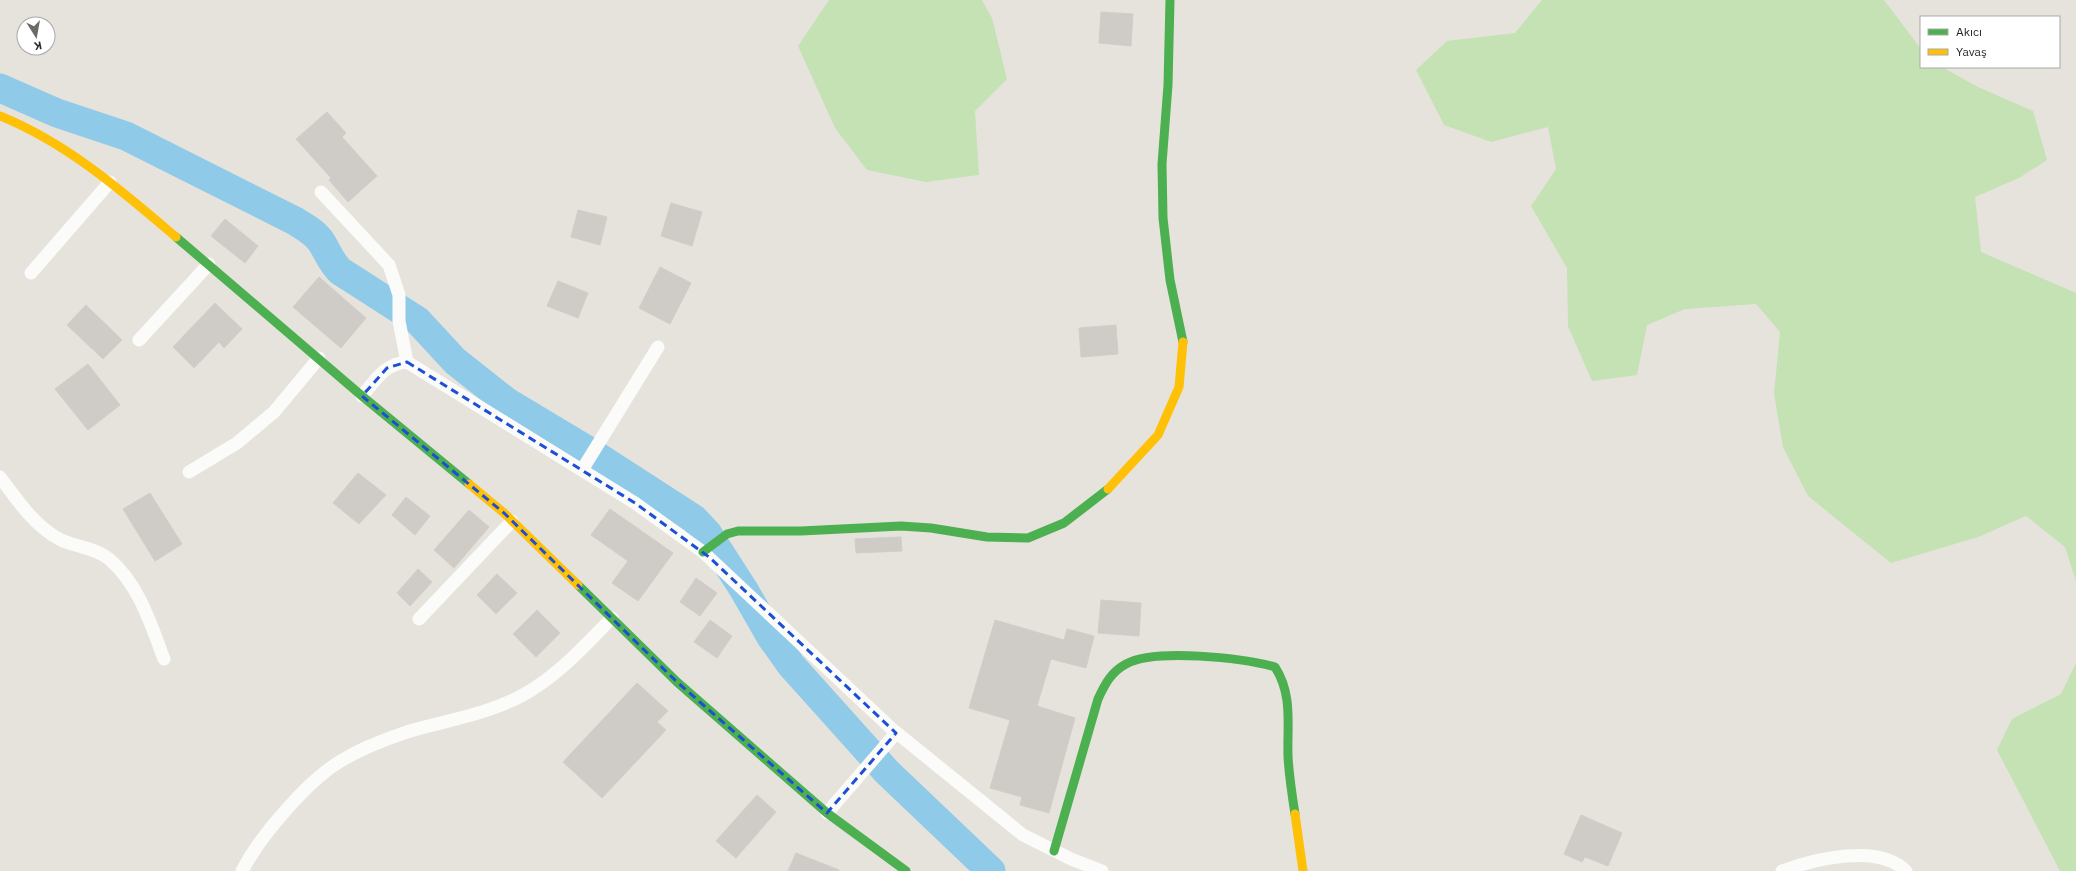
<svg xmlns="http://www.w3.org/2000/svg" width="2076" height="871" viewBox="0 0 2076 871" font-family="'IBM Plex Sans',sans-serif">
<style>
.green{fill:#c4e2b4}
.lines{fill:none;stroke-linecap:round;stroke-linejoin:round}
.river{stroke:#8fcae8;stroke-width:29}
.building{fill:#cfccc7;stroke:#d1cec8}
.street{stroke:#fbfbfa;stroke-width:13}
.fast{stroke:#4caf50;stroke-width:9}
.slow{stroke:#ffc107;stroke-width:9}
.marked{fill:none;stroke:#1d4ed8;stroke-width:3;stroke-dasharray:8 5;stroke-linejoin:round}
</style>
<rect width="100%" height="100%" fill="#e6e3dc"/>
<path class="green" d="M829,0H982L992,18L1007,79L975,111L979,175L926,182L867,170L835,128L798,46Z
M1542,0H1884L1921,49V67H1942L1978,87L2033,111L2047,160L2019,178L1975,197L1981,252L2076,293V581L2065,547L2026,516L1978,537L1891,563L1808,496L1783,447L1774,394L1780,332L1756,304L1685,309L1647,325L1637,375L1592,381L1568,326L1567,268L1531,206L1556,169L1548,127L1491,142L1444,125L1416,70L1447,41L1515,33Z
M2076,663V871H2060L1997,750L2012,719L2061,694Z"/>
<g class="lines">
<path class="river" d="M0,88L57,113L126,136L295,221C305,227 316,233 322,243C328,253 331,262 340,271L418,321L455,361L507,402L592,453L694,519L708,534L744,590L771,637L791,665L887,772L991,871"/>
</g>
<path class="building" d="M1101,12L1133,14L1131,46L1099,43Z
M327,112L346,133L342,137L377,176L348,202L329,180L331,178L296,139Z
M671,203L702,212L692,246L661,236Z
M578,210L607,217L600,245L571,237Z
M225,219L258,246L245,263L211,236Z
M660,267L691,283L670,324L639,308Z
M319,277L366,318L341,348L293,307Z
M558,281L588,293L578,318L547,306Z
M215,303L242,329L224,348L219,342L194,368L173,347Z
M86,305L122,340L103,359L67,325Z
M1116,325L1118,354L1081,357L1079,328Z
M88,364L120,405L88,430L55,389Z
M358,473L386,495L359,524L333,503Z
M150,493L182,544L155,561L123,509Z
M406,497L430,516L415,535L392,515Z
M610,509L673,553L638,601L612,583L628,561L591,535Z
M469,510L489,527L454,568L434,550Z
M901,537L902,551L856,553L855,539Z
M418,569L432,582L410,606L397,593Z
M497,574L517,593L496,614L477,595Z
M696,578L717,593L700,616L680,602Z
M1101,600L1141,603L1139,636L1098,633Z
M537,610L560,633L536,657L513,634Z
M710,620L732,636L717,658L694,642Z
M995,620L1064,640L1067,629L1094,636L1086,668L1051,659L1037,706L1075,718L1049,813L1020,805L1022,797L990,788L1010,720L969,708Z
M637,683L668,711L657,722L666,730L602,798L563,762Z
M757,795L776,812L736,858L716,841Z
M1581,815L1622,833L1608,866L1585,857L1582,862L1564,854Z
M796,853L839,870V871H788Z"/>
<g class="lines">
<path class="street" d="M321,192L389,265L399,295V321L407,362
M31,273L110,182
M139,340L209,264
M362,396C376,380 384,364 407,362L635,503L703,552L892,729L1023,835L1071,859L1102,871
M582,470L658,347
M189,472L237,443L274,412L319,358
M0,477C17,500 35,527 61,540C76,547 96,548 109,559C139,584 151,625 164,659
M419,619L512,521
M827,813L896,733
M242,871C260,836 311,776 346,758C363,748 392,737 410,731C448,720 488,714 523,695C558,676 584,646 612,618
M1782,871C1815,859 1878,843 1906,871"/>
<path class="fast" d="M1170,0L1168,85L1162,164L1163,218L1170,280L1183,342
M176,237L362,396L469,484
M703,552L727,534L738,531H801L901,526L931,528L987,537L1028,538L1064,523L1108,489
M578,585L677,682L827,813L906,871
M1054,851L1098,699C1105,684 1111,672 1126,664C1155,648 1243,658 1275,667C1293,695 1287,724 1288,756C1289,776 1292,795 1295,814"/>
<path class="slow" d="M0,116C67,143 122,191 176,237
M469,484L504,513L578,585
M1108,489L1158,435L1179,387L1183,342
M1295,814L1303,871"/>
</g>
<path class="marked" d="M407,362L635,503L709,557L896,733L827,813L677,682L504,513L362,396L387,368Z"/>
<rect x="1920" y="16" width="140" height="52" fill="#ffffff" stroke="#a9a9a9"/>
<rect x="1928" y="29" width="20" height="6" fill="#4caf50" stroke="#a9a9a9"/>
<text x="1956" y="36" font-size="12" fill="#272727">Akıcı</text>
<rect x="1928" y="49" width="20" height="6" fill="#ffc107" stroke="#a9a9a9"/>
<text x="1956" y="56" font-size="12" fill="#272727">Yavaş</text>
<g transform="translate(36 36) rotate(169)"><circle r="19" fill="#ffffff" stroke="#a9a9a9"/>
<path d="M0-3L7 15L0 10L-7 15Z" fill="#6a6966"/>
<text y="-6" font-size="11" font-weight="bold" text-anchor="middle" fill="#272727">K</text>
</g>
</svg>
